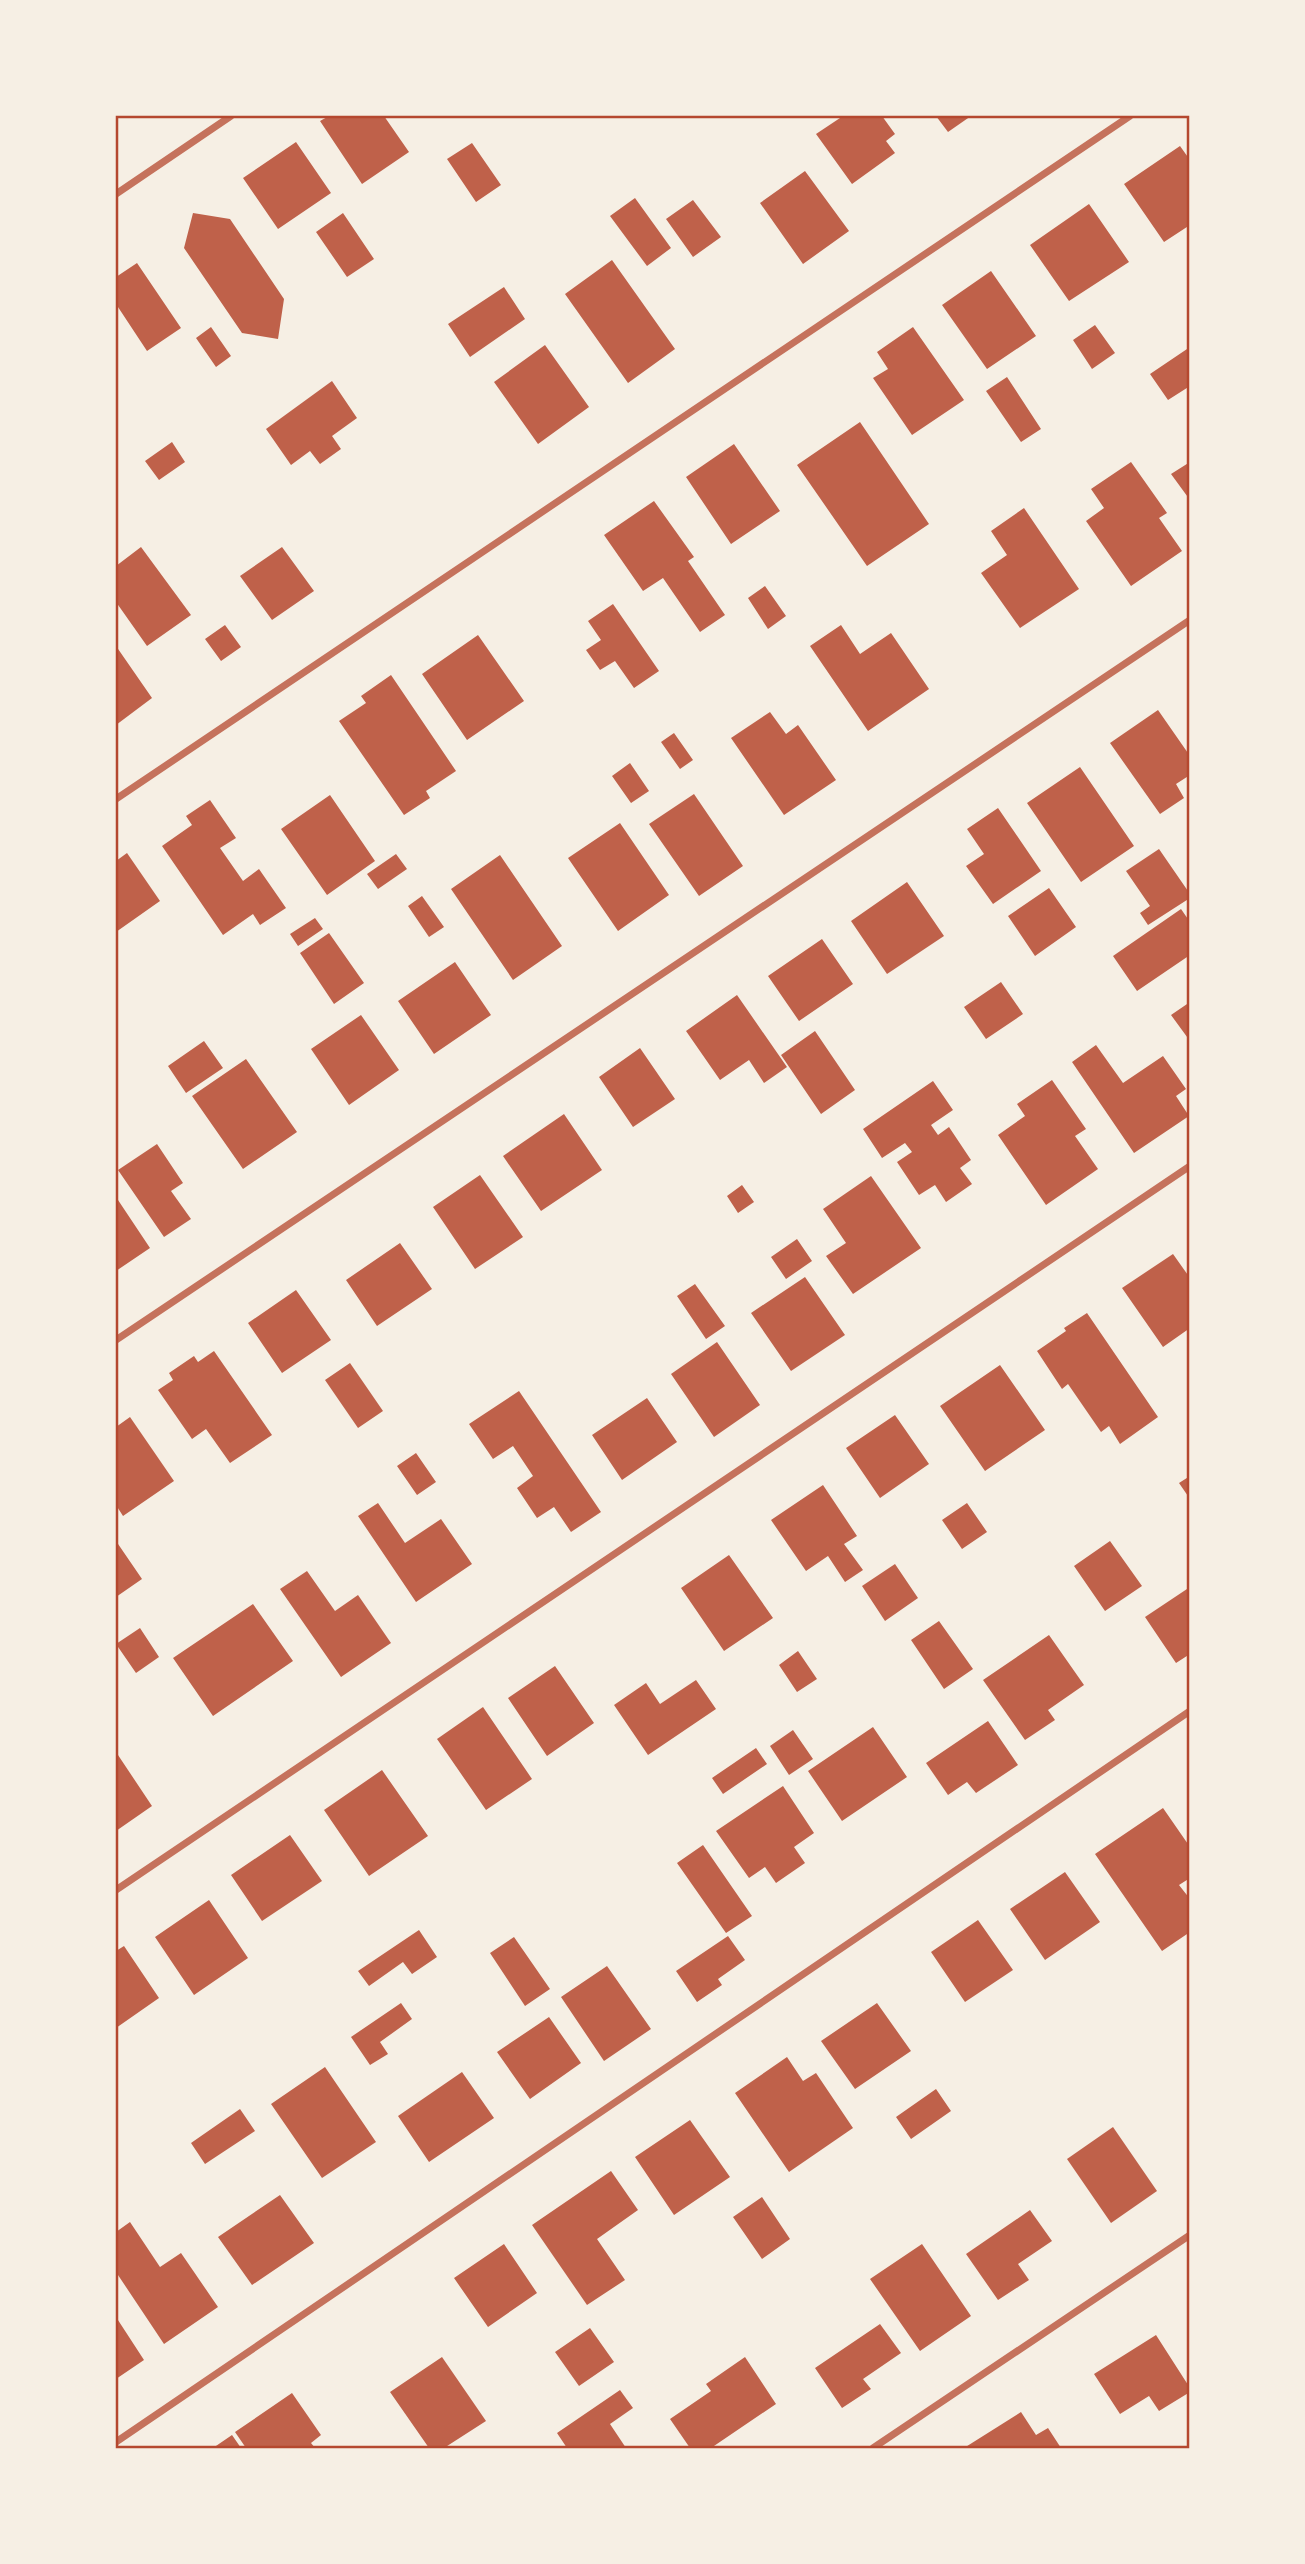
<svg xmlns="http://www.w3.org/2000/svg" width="1305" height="2564" viewBox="0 0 1305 2564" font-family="'Alegreya Sans',sans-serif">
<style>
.building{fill:#bf614a}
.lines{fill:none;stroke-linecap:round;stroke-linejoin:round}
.minor{stroke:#c5725c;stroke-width:7}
.neatline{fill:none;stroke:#b5482f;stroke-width:2.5}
</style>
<rect width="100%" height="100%" fill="#f6efe4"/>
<path class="building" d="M329,116H384L409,152L362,184L320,121Z
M843,116H869L871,118L882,116L895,134L886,141L895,153L852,184L816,134Z
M936,116H971L948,132Z
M296,142L331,193L278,229L243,178Z
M472,143L501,185L476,202L447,159Z
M1180,146L1190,160V225L1164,242L1124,184Z
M805,171L849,231L803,264L760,203Z
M635,198L671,248L647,266L610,216Z
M693,200L721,237L693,257L666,219Z
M1089,204L1129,262L1069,301L1030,245Z
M193,213L230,219L284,299L278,339L242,333L184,248Z
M343,213L374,259L347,277L316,232Z
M612,260L675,349L628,383L565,294Z
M137,263L181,328L147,351L116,304V277Z
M991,271L1036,336L987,369L942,305Z
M504,287L525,319L470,357L448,324Z
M1095,325L1115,353L1092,369L1073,340Z
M211,327L231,356L216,367L196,338Z
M913,327L964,400L912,435L873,378L888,369L877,352Z
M545,345L589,407L538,444L494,382Z
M1190,347V386L1168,400L1150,374Z
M1007,377L1041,429L1021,442L986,391Z
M332,381L357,418L332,436L341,449L320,464L310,451L291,465L266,429Z
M860,422L929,524L867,566L797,465Z
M172,442L185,462L159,480L145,461Z
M734,444L780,511L731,544L686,477Z
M1131,462L1167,513L1159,518L1182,551L1131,586L1086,521L1104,508L1091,489Z
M1190,462V500L1171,474Z
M654,501L694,557L688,561L725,615L700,632L663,578L643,591L604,535Z
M1024,508L1079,589L1020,628L981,573L1007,555L991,531Z
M141,547L191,615L147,646L116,602V566Z
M282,547L314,591L272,620L240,576Z
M765,586L786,616L768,629L748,598Z
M613,604L659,671L634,688L615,661L600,670L586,650L601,640L588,621Z
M225,625L241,647L221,661L205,639Z
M841,625L860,654L891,633L929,689L868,731L810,646Z
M478,635L524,701L467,740L422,674Z
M116,646L152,698L116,725Z
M391,675L456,771L426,791L430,798L404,815L339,721L366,703L361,696Z
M1158,710L1190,756V775L1176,784L1184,798L1160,814L1110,743Z
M770,712L786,734L798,725L836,780L784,815L731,738Z
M674,733L693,760L680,769L661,742Z
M630,763L649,791L631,803L612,776Z
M1080,767L1134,846L1081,882L1027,803Z
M694,794L743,866L699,896L649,824Z
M330,795L375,861L327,895L281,829Z
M210,800L236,838L220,848L243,881L259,869L286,908L260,925L253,914L223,935L162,846L192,825L186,816Z
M998,808L1041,871L993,904L966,866L984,854L967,829Z
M620,823L669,895L618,931L568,858Z
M1159,849L1190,894V898L1148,925L1140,913L1150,906L1126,871Z
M127,853L160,901L116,932V861Z
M396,854L407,869L378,889L367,874Z
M500,855L562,946L513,980L451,889Z
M907,882L944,936L887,974L851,921Z
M1049,888L1076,927L1035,956L1008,916Z
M422,896L444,927L429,937L408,906Z
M1181,909L1190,922V955L1137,991L1113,956Z
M315,918L323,929L298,946L290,934Z
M329,933L364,983L334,1004L300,953Z
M822,939L853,984L799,1021L768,976Z
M455,962L491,1015L434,1054L398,1001Z
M1001,982L1023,1014L986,1039L964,1007Z
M737,995L787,1067L764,1083L749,1060L720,1080L686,1031Z
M1190,1002V1041L1171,1015Z
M361,1015L399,1070L349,1105L311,1049Z
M815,1031L855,1090L821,1114L781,1055Z
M204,1041L223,1068L186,1093L168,1066Z
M1096,1045L1123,1083L1163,1056L1186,1089L1176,1096L1189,1116L1134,1153L1072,1062Z
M640,1048L675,1099L633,1127L599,1077Z
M246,1059L297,1132L243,1169L192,1096Z
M1052,1080L1086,1129L1075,1136L1098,1169L1046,1205L998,1135L1025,1116L1017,1104Z
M933,1081L953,1110L931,1125L938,1135L949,1127L971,1160L960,1168L972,1184L946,1202L935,1185L919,1195L897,1162L912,1152L905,1143L882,1158L863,1129Z
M564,1114L602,1170L541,1211L503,1156Z
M157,1144L183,1183L171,1191L191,1219L164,1237L118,1170Z
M480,1175L523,1237L475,1269L433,1207Z
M871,1176L921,1248L853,1294L826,1256L846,1243L823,1209Z
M742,1185L754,1202L738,1213L727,1196Z
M116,1197L150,1248L116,1271Z
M797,1239L812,1261L786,1279L771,1257Z
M400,1243L432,1289L377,1326L346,1280Z
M1173,1254L1190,1278V1328L1163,1347L1122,1288Z
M805,1277L845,1335L791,1371L751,1313Z
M695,1284L725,1326L706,1339L677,1296Z
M296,1290L331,1340L282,1373L248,1323Z
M1087,1313L1158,1417L1120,1444L1109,1426L1101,1432L1068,1384L1062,1389L1037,1351L1066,1331L1064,1328Z
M717,1342L760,1405L714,1437L671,1374Z
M214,1351L272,1435L230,1463L206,1429L192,1439L158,1390L173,1380L169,1373L194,1356L198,1362Z
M350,1363L383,1411L358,1428L325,1380Z
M1000,1365L1045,1430L985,1471L940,1406Z
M519,1391L601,1512L571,1532L554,1507L537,1518L517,1488L533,1476L513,1446L493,1459L469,1424Z
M647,1398L677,1442L622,1480L592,1435Z
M895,1415L929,1464L880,1498L846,1448Z
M130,1417L174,1481L123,1516L116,1505V1427Z
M416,1453L436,1482L417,1495L397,1466Z
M1190,1476V1499L1179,1483Z
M823,1485L857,1536L844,1544L863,1570L845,1582L828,1556L806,1571L771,1520Z
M378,1503L405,1543L441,1519L472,1564L416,1602L358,1516Z
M967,1503L987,1532L962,1549L942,1520Z
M116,1541L142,1579L116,1597Z
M1110,1541L1142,1586L1105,1611L1074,1566Z
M729,1555L773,1618L724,1651L681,1588Z
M895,1564L918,1598L885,1621L862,1586Z
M307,1571L335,1611L358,1595L391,1643L341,1677L280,1589Z
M1190,1587V1654L1176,1663L1145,1617Z
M253,1604L293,1661L213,1716L173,1658Z
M939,1621L973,1669L944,1689L911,1640Z
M140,1628L159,1657L136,1673L116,1644Z
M1049,1635L1084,1685L1048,1710L1055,1720L1025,1740L983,1680Z
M798,1651L817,1679L797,1692L779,1665Z
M555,1666L594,1723L547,1756L508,1698Z
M696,1680L716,1709L648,1755L614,1705L646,1683L660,1704Z
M483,1707L532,1779L486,1810L437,1739Z
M988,1721L1018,1765L976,1793L967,1782L948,1795L926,1763Z
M873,1727L907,1777L842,1821L808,1771Z
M793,1730L813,1759L789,1775L770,1746Z
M756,1748L767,1764L723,1794L712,1778Z
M116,1752L152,1806L116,1831Z
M382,1770L428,1836L369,1876L324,1810Z
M783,1786L814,1833L794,1847L805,1863L776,1883L765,1867L749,1878L716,1831Z
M1163,1808L1190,1847V1878L1179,1885L1190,1899V1932L1162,1951L1095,1854Z
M290,1835L322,1881L262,1921L231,1875Z
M703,1845L752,1916L726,1933L677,1863Z
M1065,1872L1100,1922L1045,1960L1010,1909Z
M209,1900L248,1958L194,1995L155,1937Z
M978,1920L1013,1970L965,2002L931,1952Z
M419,1930L437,1957L412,1974L403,1962L369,1986L358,1971Z
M728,1936L745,1960L718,1979L722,1985L697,2002L676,1971Z
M514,1937L550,1989L525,2006L490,1953Z
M124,1946L159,1998L116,2028V1951Z
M607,1966L651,2029L604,2061L561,1997Z
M401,2003L412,2019L380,2042L388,2054L370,2065L351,2037Z
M877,2003L911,2051L855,2089L821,2041Z
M549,2017L581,2063L530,2099L497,2052Z
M787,2057L803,2081L816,2073L853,2128L789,2172L735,2093Z
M325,2067L376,2142L322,2178L271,2104Z
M462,2072L494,2118L429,2162L398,2116Z
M936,2089L951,2111L911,2139L896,2117Z
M240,2109L255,2131L205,2164L191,2143Z
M690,2120L730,2177L674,2215L635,2157Z
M1113,2127L1157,2191L1111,2223L1067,2159Z
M611,2171L638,2210L597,2239L625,2280L587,2305L532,2225Z
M280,2195L314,2243L252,2285L218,2237Z
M762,2197L790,2239L762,2259L733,2217Z
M1030,2210L1052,2241L1018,2264L1029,2280L998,2300L966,2254Z
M130,2222L160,2267L181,2253L218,2307L164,2344L116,2272V2232Z
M504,2244L537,2293L488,2327L454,2278Z
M922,2244L971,2316L920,2351L870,2279Z
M116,2317L144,2360L116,2379Z
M880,2324L901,2353L863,2379L871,2389L842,2408L815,2368Z
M590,2328L614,2362L579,2386L555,2352Z
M1156,2335L1190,2388V2392L1159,2411L1149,2396L1120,2414L1094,2374Z
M442,2357L486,2421L444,2448H429L390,2392Z
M745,2357L776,2404L711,2448H690L670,2419L711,2391L706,2384Z
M620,2390L633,2408L610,2424L626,2448H567L557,2433Z
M292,2393L321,2435L311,2443L315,2448H246L235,2432Z
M1021,2412L1036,2435L1048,2428L1061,2448H964Z
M232,2435L241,2448H213Z"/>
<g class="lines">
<path class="minor" d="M116,194L231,116
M116,799L1130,116
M116,1340L1190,620
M116,1890L1190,1166
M116,2442L1190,1711
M873,2448L1190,2235"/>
</g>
<rect width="1305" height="2564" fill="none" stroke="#f6efe4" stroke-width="234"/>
<rect x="117" y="117" width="1071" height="2330" class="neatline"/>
</svg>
